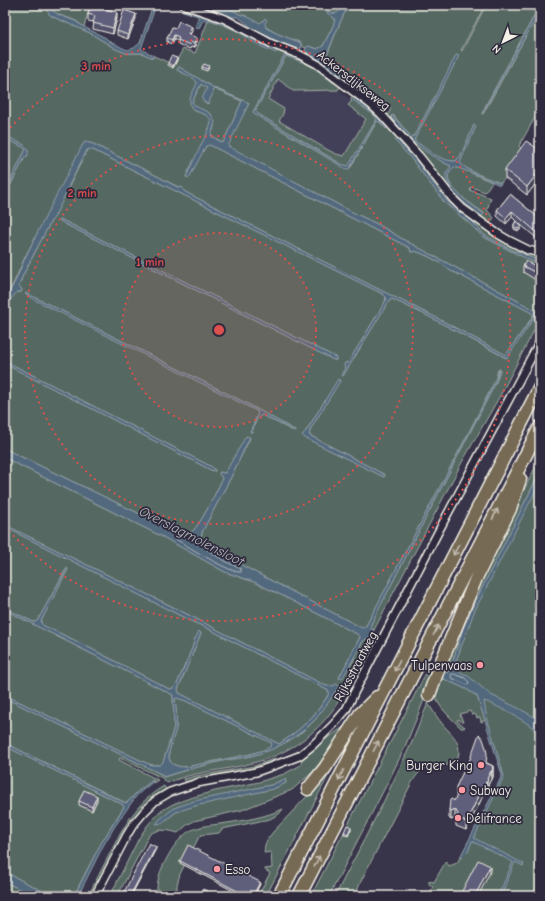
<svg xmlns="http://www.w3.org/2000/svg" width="545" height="901" viewBox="0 0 545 901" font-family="'Comic Neue',sans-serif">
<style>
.built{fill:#434159}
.green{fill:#556962;stroke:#a4ada5;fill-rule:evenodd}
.water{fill:#51677d;stroke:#929ea8;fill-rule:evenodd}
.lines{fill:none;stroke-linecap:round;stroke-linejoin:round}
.shore{stroke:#b3babd;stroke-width:1}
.minor-casing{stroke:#f4f1e8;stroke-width:10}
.motorway-casing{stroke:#f4f1e8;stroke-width:15}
.minor{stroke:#2f2a3d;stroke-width:7}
.motorway{stroke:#766a55;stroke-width:12}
.wall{fill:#51516b;stroke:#f4f1e8}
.shaded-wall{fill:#424257;stroke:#f4f1e8}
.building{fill:#5e5e7c;stroke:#f4f1e8}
.oneway{stroke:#c2bbad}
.ring{fill:none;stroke:#dc504e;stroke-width:2;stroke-dasharray:2 4}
.poi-dot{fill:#ff9aa2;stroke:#2f2a3d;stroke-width:1.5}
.labels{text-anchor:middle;stroke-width:3.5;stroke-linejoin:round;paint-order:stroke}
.street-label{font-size:13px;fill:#f4f1e8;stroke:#2f2a3d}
.poi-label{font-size:13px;fill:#f4f1e8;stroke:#2f2a3d;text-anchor:start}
.water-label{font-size:14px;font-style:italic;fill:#b3babd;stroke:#2f2a3d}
.centre{fill:#dc504e;stroke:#2f2a3d;stroke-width:2}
.ring-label{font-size:12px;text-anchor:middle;font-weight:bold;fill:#dc504e;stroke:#2f2a3d;stroke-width:3.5;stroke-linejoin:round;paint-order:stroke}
</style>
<rect width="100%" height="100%" fill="#38344a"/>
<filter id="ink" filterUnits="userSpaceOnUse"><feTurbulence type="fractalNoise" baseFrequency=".025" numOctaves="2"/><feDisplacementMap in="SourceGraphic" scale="8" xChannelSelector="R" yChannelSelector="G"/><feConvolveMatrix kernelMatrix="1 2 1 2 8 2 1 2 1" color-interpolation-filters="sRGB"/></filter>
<g filter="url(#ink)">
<path class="built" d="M278,79L293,91L338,90L352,101L349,105L366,119L344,156L336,154L328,150L279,121L283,114L268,99Z"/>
<path class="green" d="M5,5H44L50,15L56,18L90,33L116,49L126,53H142L153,58L154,56L174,65L183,49L195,53L210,16L300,56L341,85L338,90L293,91L278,79L268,99L284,109L283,114L279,121L328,150L336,154L344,156L366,119L348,105L352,101L350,99L354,95L369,106L390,128L389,130L395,136L399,137L456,204L540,256V262L519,252L514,251L484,235L472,221L447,201L398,140H395L410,157L445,203L469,223L482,236L511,251L540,265V319L501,394L461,464L374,630L370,628L371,624L496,382L500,370H498L495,381L468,434L366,626L362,628L220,554L203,541L201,538L202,532L231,477L250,438L225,473H223L220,472L219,473L222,478L221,482C216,492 199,529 190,533C183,536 175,531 169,528L5,449V364L211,470L215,471V470L212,467L5,361V302L9,301L16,292H21L22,290L19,286L22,277L51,221L54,217L55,215L85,154L87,150L91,149L383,294L386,297L385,302L348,363H345V368L343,376L387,304L390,300L392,299L428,316L506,358L535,315L531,308L404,240L379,225L354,213L227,146L249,103L214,88L179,67L177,70L193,78L197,82C197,90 188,97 191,106C193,114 208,112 211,119C213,127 190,167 186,177L207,145H210L410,248L411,252H412L415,251C424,254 434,259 442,264C447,267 450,272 456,273L532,313L533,314V316L506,355L433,316L422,311L187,193L180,188L157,176L93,144L85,142L25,257L15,280L7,295L5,297V196L25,157H27L28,150L24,145L5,136ZM285,54L307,61L335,82L334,83L315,68L306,63L286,56L255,111L258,114L341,164L349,167L377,119L374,115L353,99C367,107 378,115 387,128L386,129L380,122L377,121L351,167L344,168L338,164L256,115L253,112ZM60,219L335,357L336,360H334L65,224L59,220ZM26,294L36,298L246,403L296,431L295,432L262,415C256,416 254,426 252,432L258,413L257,411ZM338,380H340L310,430L309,435L385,475L384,477L310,440L304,434Z
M48,5H85L84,8L89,9L84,27C81,25 79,23 76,21C66,16 53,16 48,5Z
M225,5H343L339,12L335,14L328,11L333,17L335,20L333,26L323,46L317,49L308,46L306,48L301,46V43L278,34L246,16L239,14Z
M349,5H485L461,50L462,51L486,5H540L487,103L482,114H483L532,25L534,22L536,21L540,22V112L537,114L519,146L523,151L509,174L501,183C491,180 467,171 460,163L461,160L476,126L474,125L461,155L456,161C440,162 426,149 414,140L458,57L457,55L428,110L414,136L411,137L393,115L409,139L443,162L451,166L446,174L452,190L482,216L484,213C474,206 449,190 448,178C447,174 452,170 454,167L462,169L492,182L485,192L471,187L470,190L491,198L487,210L494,218L488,225L459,202L387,118C389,115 389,111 391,108C368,96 345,77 326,60V57C334,40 339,21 349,5Z
M305,51L323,63L378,104L385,108L382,112L304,53Z
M201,84L207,87V88L204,102L208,103L212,91L214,89L242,101L223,143L211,135L214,127L211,114C205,111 196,109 192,102Z
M5,138L23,147L26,149L9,184L6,189H5Z
M5,458L163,537L225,572L254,582L283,596L359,635L360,637L339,678L352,663L363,641L366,639H370C365,652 357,665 351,677C346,685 343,694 338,702C319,733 289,754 253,763C235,768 215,770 196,774C186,776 177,779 167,783L162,778L120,758L119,760L158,780L153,783L154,781L153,780L136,793L129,801L126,803L5,743V698L163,775L164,777C184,770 205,765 226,760C234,759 242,758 250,756C273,751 298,738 314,721C323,710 331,697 339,686L330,687L326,686L173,607L5,525Z
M540,458V472L471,610L463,629L450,670C447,674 444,672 441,670L488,561Z
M540,477V896H428L433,887L429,884V881L434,882L446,861L449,866L457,863L460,857H461L503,775L481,703L480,692L452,673L472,613Z
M5,527L193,622L203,626L329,691V692L328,695C316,716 299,731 279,744L179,693L178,689L201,633L200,632L194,640L193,646L177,684C174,688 173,689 169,689L72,639L44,626L41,623V621L68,569L65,571L38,620L35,622H33L5,608Z
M5,610L173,695L174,727L169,744L163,762L160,765H152L146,763L5,695Z
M428,669H429L433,674L422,705L404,749L390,778L329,896H311Z
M438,676L466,689L477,696L485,720L481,722L480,717L477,718L475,714L472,715L470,711L460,714L463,722H462L458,719L457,721L465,727L464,728H461C453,720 437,706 435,695C435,690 437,682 438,676Z
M177,698L186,701L272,743L271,746L267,749L251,754L186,767C157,767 173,744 176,727C177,718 176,708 175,699Z
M428,703C433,711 438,719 444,726C448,730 453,735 456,740C458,744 459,748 459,752C458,772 433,762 421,771C416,775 412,782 409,788L361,881L356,894L353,896H335L382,805L412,742Z
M349,723L336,742L314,771L292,790L242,810L194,821L187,825L178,833C168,830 157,828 149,835L120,891V896H110L139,838L147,826L159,812L173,804L190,798L215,791L259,782L284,774L301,765L302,756ZM285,779L286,783L273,789L195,805L176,812L162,823L174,808L238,792L271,785Z
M5,746L122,804L124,807C105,835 89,865 74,896H52L5,872Z
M339,755L266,896H258L270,873L265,870V869L272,868L271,852L264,853L265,845L267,840L273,832L311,792Z
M276,758L277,761L255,768L188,782L185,781L184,779L196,776L254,766Z
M164,786L166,790L165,791L148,803L141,809L130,823L123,833L91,896H88C95,882 102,869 109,855C123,828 137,801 164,786Z
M283,809L279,814L270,819L222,829L219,833L201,835L199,837L180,874L177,885V896H157C156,882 160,870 167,858C172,848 179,839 188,832C200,825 214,825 227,823C247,820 265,817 283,809Z
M5,882L34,896H5Z"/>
<path class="water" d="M44,5H48L50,9L59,15L75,21L84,27L106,38L110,42L125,49L128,50L134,48L140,43L153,5H156L141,49L154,56L153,58L142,53H126L116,49L90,33L56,18L50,15Z
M200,5H225L239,14L246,16L260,23L263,21L265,18L267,20L265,23L266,28L278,34L301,43V46L300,50L275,42L256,31L238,17H233Z
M343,5H349C339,21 334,39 326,56V60L340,73L379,102L386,106L385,108L378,104L323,63L305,51L306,48L308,46L317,49L323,46L333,26L335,20L333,17L327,13L328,11C337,16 338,13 343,5Z
M540,6V9L537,16L540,20V22L536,21L534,22L532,25L482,114L487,103Z
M183,10L208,17L228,24L247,35L262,44L277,50L276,53L260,46L237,31L226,26L210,20H203L199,28L195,27L198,19V16L183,11Z
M285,54L300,59L316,67L335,82L334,83L315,68L306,63L286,56L255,111L258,114L341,164L348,166L377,119L374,115L353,100L355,98L375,114L387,128L386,129L380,122L377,121L349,169L344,168L338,164L256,115L253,112Z
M456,55L459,56L414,140C426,149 441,162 456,161L461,155L474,125L476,126L461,160L460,163C467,171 491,180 501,183L500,185C485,179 470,171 454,167C452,169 447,174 448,178C449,190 475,207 484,214L482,216C469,206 455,198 448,183C446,180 445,177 446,174C447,171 450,168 451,166C425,154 408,139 391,117L392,115L411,137L414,136L428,110Z
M179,67L214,88L249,103L228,146L354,213L379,225L404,240L531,308L535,312V315L534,318L507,358L428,316L392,299L390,300L387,304L343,376L341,375L345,368L344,364L345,363H348L385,302L387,299L386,297L383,294L91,149L87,150L85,154L69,185V188L66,193L54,218L51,221L22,277L19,286L22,290L21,292H17L9,301L5,302V297C14,289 20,268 26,256C44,218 64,181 83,144L86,142L93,144L157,176L179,188L181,187L183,188V190L187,193L422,311L433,316L506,355L533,317V314L532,313L456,273C450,272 447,267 442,264C434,259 425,254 415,251L412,252H411L410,248L210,145L206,146L189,178L186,177C191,165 197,154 202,143C205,137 210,129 211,122C211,119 209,117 206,115C200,112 190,111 190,102C189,95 196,89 197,82L193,78L177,70ZM201,84L207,88L202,99L204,102L208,104L213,93L212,91L214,89L242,101L223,143L211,136L215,122C214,121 213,117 212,116C207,109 197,110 192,102Z
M5,136C10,138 25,144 28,149C28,150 28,153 28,155L25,157L6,193L5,197V189H6L9,184L26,149L23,147L5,138Z
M396,139L414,158L447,201L472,221L484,235L514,251L519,252L540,262V265L511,251L482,236L469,223L445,203L410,157L396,142L395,140Z
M60,219L335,357L337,359L334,360L65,224L59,220Z
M26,293L246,403L296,431V432L262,415C256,417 254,426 252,432H250L258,413L257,411L35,300L25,294Z
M5,361L212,467L215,470V471L211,470L5,364Z
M499,369H500V370L496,382L371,624L370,628L374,630L370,639H366L363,641L342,679L339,678L360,637L359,635L283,596L254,582L225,572L163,537L5,458V449L169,528C175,531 183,536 190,533C199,529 216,492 221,482L222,478L219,474L220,472L223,473H225L246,436L250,437L231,477L202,532L201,538L203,541L220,554L362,628L366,626L468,434L495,381Z
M338,379L340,381L310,430L309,435L385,475L384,477L305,438L302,435L307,430Z
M540,472V482L474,612L453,669L467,675L491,695L520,709L540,720V737C537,734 535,730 532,727C524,720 494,704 484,701L486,714L504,776L490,805L474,838L524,864L523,866L515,862L502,893L507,896H498L513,862L472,841L468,852L462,858L460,857L496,788L502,775L483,714L477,696L466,689L433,674L429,669L432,666L446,673L448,672L450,670L463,629L471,610Z
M5,525L173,607L326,686H333L336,684L339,686C329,701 319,718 305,729C289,742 270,752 250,756C242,758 234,759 226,760C205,765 184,770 163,777V775L5,698V695L146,763L152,765H160L163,762L169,744L174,727L173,695L5,610V608L33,622H35L38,620L67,568L68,569L41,621V623L44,626L72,639L169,689C173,689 174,688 177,684L193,646L194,641L199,631L201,633L178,689L179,693L279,744C296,733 310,721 322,705C325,700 329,696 329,691L203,626L193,622L5,527ZM177,698L186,701L272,743L271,746L267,749L251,754L186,767C157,767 173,744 176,728C177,718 176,709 175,699Z
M5,743L123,802L126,803L129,801L136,793L153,780L154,781L137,795L115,826L103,846L78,896H74L100,845L124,807L122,804L5,746Z
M285,779L286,783L273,789L195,806L176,812L162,823L156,824L160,819L174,808L194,801L271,785Z
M5,872L52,896H34L5,882Z"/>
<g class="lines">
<path class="shore" d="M195,535L197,536C200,550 229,563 241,569V572C231,574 188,546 177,540L176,539L177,536L188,537Z
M452,674H454L465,678L469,682V684L467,685L452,678L451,676Z"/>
<defs>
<path id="minor" d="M184,5L225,19L272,44L300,55L317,64L370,104L380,113L419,156L453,199L462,208L498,234L510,241L528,250L540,253
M95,896L127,835L133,825L144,812L155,801L170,792L197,783L256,772L278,764L299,756L313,745L334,724L346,710L354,693L446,517L540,341"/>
<path id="motorway" d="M429,695L438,670L477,576L510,509L520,479
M308,789L325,768L360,714L377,697
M279,896L540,387
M299,896L540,427"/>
</defs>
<use href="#minor" class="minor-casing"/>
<use href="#motorway" class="motorway-casing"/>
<use href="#minor" class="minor"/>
<use href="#motorway" class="motorway"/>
</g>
<path class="wall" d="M88,14L117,18L113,34L93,29L94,22L88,21Z
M136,18L128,39L117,35V31Z
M176,28L192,31L190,35L197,42L194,48L191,47L190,49L178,44V41L174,39L172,44L167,42V38Z
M177,60L173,68L168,65V63Z
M202,67L209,68L207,71L202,69Z
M540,150V187L538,186V181L539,179L527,195L505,178V170Z
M540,189V198L536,196V194Z
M510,194L540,219V241L521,225V229L519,231L516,230L514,229V224L516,221L512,217L506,224L497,216V210Z
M523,266L539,274L536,280L523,272Z
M487,763L493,766V777L492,779H491L488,785V788L487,790H486L466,830L456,826V820L455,818L451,820L449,818V810L457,796L456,795V787L465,773Z
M97,800L92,811L79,805V801Z
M351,829L348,836L344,834V832Z
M180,861L260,884L254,896H243L180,863Z"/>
<path class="shaded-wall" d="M117,12V18L113,34V28Z
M136,14V18L128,39V35Z
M192,27V31L188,38V34Z
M174,35V39L172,44V40Z
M197,38V42L194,48V44Z
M177,58V60L173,68V66Z
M540,170V178L527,195V187Z
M512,211V217L506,224V218Z
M539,268V274L536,280V273Z
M493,766V777L492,779V768Z
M491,771V779L488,785V788L487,790V779Z
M486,782V790L466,830V822Z
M97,796V800L92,811V807Z
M455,809V818L451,820V811Z
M351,827V829L348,836V834Z
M156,847V849L131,896H130Z
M490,866V872L478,896H475Z
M260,882V884L254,896H253Z"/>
<path class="building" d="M91,5L117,12L113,28L93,23L95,16L88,14Z
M124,10L136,14L128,35L117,31Z
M179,21L192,27L188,34L197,38L194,44L191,42L190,45L178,40L179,37L174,35L172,40L167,38L172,27L176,28Z
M171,56L177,58L173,66L168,63Z
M204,64L209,66L207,69L202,67Z
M526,141L540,150V170L527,187L505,170Z
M540,178V183L538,181Z
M539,189H540V196L536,194Z
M510,194L540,219V235L512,211L506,218L497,210Z
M517,221L521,225V227L519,229L516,228L514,227V224Z
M526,261L539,268L536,273L523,266Z
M479,734L483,739L486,748L487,754L486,763L493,766L492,768L493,769L492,771H491L487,779H488L487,782H486L466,822L456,817L458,814L455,809L451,811L449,810L450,800L452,799L454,801L460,789L456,787L463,772L465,773Z
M84,790L97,796L92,807L79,801Z
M347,825L351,827L348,834L344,832Z
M149,843L156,847L130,896H122Z
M188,845L260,882L253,896H247L180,861Z
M478,860L490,866L475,896H463L460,895Z
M203,889L217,896H200Z"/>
<defs><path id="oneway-shaft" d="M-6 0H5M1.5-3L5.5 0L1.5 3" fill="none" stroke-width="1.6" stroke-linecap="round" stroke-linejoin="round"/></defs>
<g class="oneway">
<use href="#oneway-shaft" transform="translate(495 514) rotate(-63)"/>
<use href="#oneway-shaft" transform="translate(456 550) rotate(117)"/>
<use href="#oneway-shaft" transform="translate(436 630) rotate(-63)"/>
<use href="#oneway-shaft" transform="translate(397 666) rotate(117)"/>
<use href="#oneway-shaft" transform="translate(376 746) rotate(-63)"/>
<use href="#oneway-shaft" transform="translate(341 775) rotate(117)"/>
<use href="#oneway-shaft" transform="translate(317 861) rotate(-63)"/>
</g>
</g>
<circle cx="219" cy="330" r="97" fill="#dc504e" fill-opacity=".12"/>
<g class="ring">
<circle cx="219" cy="330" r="97"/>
<circle cx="219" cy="330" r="194"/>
<path d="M6 132A291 291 0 1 1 6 528"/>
</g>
<g class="poi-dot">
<circle cx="480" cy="665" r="4"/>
<circle cx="481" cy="765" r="4"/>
<circle cx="462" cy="790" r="4"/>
<circle cx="458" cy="818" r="4"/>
<circle cx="217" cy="869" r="4"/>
</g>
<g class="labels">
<g class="street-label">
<text transform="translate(354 80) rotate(38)" y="5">Ackersdijkseweg</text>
<text transform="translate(355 666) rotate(-62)" y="5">Rijksstraatweg</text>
</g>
<g class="poi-label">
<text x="472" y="670" text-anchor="end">Tulpenvaas</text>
<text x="473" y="770" text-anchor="end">Burger King</text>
<text x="470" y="795">Subway</text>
<text x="466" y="823">Délifrance</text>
<text x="225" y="874">Esso</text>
</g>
<g class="water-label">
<text transform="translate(192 536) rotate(27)" y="5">Overslagmolensloot</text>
</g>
</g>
<circle cx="219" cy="330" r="6" class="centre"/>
<g class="ring-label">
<text x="96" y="70">3 min</text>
<text x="82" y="197">2 min</text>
<text x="150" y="266">1 min</text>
</g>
<rect width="545" height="901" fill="none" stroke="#2f2a3d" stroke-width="20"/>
<rect x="10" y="10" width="525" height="881" fill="none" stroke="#f4f1e8" stroke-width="1.5" filter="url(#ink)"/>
<g transform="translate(503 42) rotate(222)" stroke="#2f2a3d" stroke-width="3" paint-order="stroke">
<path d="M0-3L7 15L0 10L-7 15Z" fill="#f4f1e8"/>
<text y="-6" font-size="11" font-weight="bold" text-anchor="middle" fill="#f4f1e8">N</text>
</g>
</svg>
